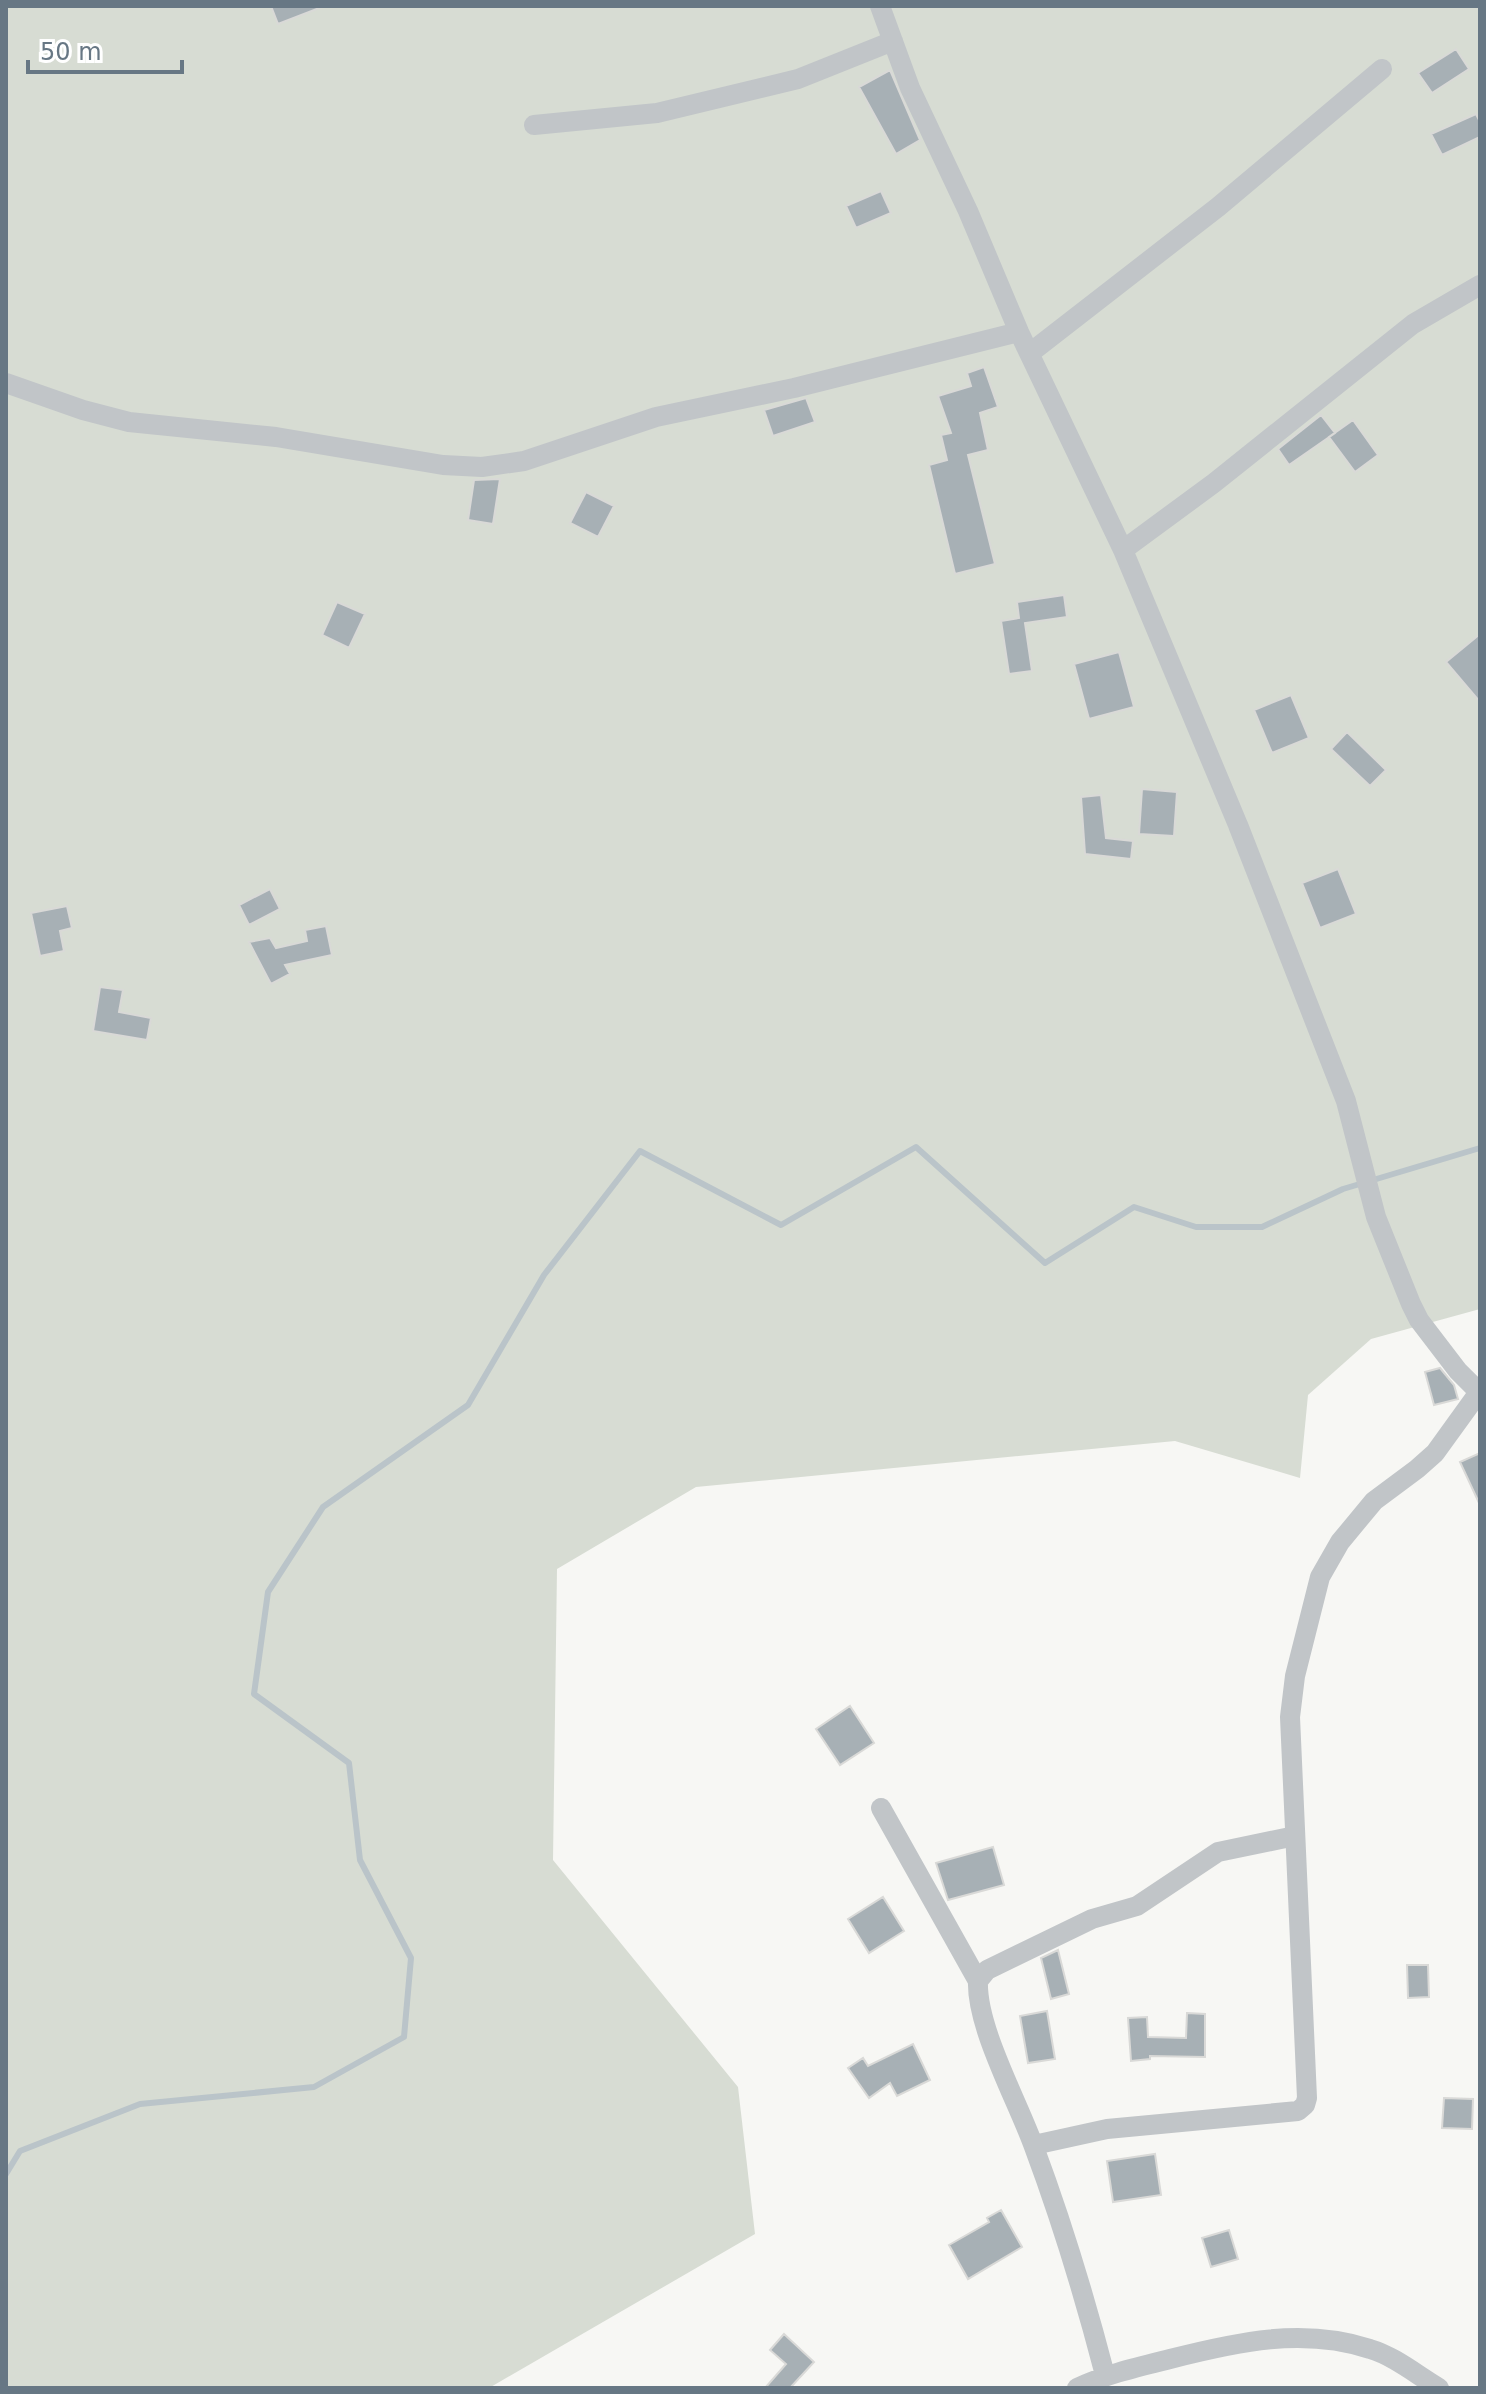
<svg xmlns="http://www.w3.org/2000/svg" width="1486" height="2394" viewBox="0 0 1486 2394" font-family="'DejaVu Sans',sans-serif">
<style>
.green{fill:#d7dcd3}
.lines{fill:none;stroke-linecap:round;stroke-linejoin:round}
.stream{stroke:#bac4c9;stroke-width:6}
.building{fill:#a7b0b5;stroke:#d9d9d7;stroke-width:2}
.minor{stroke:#c1c5c8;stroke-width:20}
</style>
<rect width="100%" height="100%" fill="#f7f7f4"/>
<path class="green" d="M6,6H1480V1309L1371,1339L1308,1395L1300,1478L1175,1441L696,1487L557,1569L553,1860L738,2087L755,2234L489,2388H6Z"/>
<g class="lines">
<path class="stream" d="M6,2174L20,2151L140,2104L314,2087L404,2037L411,1958L360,1860L349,1763L254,1694L268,1592L323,1507L468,1405L544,1275L640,1151L781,1225L916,1147L1045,1263L1134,1207L1196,1227H1262L1343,1189L1480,1148"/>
</g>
<path class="building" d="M271,6H322V7L278,24Z
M1456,49L1469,69L1432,93L1418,73Z
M890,70L920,140L896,154L859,87Z
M1476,114L1480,122V137L1442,155L1431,134Z
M881,191L891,213L856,228L846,206Z
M984,367L998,407L980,413L988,450L968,455L995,564L955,574L929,465L947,460L941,435L951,433L938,396L971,386L967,373Z
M806,398L815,422L773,436L764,410Z
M1321,415L1335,433L1289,465L1278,449Z
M1353,420L1378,455L1355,472L1329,437Z
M500,479L493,524L468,520L474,480Z
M586,492L614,506L598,537L570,523Z
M1064,595L1067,617L1025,623L1032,671L1009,674L1001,621L1019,618L1017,602Z
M337,602L365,614L349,648L322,635Z
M1480,634V702L1446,662Z
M1119,652L1134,707L1089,719L1074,664Z
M1291,695L1309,738L1272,753L1254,710Z
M1347,732L1386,770L1370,786L1331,749Z
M1142,789L1177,792L1174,836L1139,834Z
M1101,795L1106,838L1133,841L1131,859L1085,854L1081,797Z
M1338,869L1356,914L1320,928L1302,883Z
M270,889L280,909L249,925L239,905Z
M67,906L72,928L60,931L64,951L40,956L31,913Z
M326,926L332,955L285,965L290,974L271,984L249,942L270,938L276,948L307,941L305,930Z
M100,987L123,990L119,1012L151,1018L147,1040L93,1031Z
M1440,1368L1454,1385L1458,1399L1434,1405L1425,1372Z
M1480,1453V1505L1460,1462Z
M850,1706L874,1743L840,1765L816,1729Z
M993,1847L1004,1885L948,1900L936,1863Z
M883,1897L904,1931L869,1953L848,1919Z
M1058,1950L1069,1994L1051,1999L1041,1958Z
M1407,1965H1428L1429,1997L1408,1998Z
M1047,2011L1055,2059L1028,2063L1020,2016Z
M1187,2013L1205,2014V2057L1150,2056V2059L1131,2061L1128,2018L1147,2017L1148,2037L1186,2038Z
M913,2044L930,2080L897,2096L890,2083L869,2098L848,2068L863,2058L868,2066Z
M1444,2098L1473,2099L1472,2129L1442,2128Z
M1155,2154L1161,2195L1113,2202L1107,2161Z
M1001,2210L1022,2247L968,2279L949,2245L989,2222L987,2218Z
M1229,2230L1238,2259L1211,2267L1202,2238Z
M784,2334L814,2362L790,2388H765L786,2364L770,2350Z"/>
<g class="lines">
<path class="minor" d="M880,6L910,88L968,211L1019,332L1123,550L1238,825L1346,1101L1376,1217L1411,1304L1419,1320L1458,1371L1480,1393
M534,125L657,113L798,79L893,41
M1030,353L1218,207L1382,69
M6,383L83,410L129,422L276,437L443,465L482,467L524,461L656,417L794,388L1019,332
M1123,550L1214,483L1413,324L1480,285
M881,1808L978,1981C976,2027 1018,2102 1034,2147C1062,2222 1085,2298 1105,2375
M978,1981L987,1970L1092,1919L1137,1906L1218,1852L1295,1836
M1034,2145L1107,2129L1298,2111L1305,2105L1307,2098L1290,1717L1295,1676L1320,1577L1340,1542L1374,1501L1417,1469L1435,1453L1479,1392
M1077,2388C1107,2374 1138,2367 1170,2359C1237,2342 1303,2327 1370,2349C1394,2356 1417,2375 1439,2388"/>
</g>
<rect width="1486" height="2394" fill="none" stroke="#677784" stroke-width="16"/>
<path d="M28 60v12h154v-12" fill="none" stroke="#677784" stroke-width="4"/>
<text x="40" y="60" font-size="24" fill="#677784" stroke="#ffffff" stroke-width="6" paint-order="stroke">50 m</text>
</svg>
